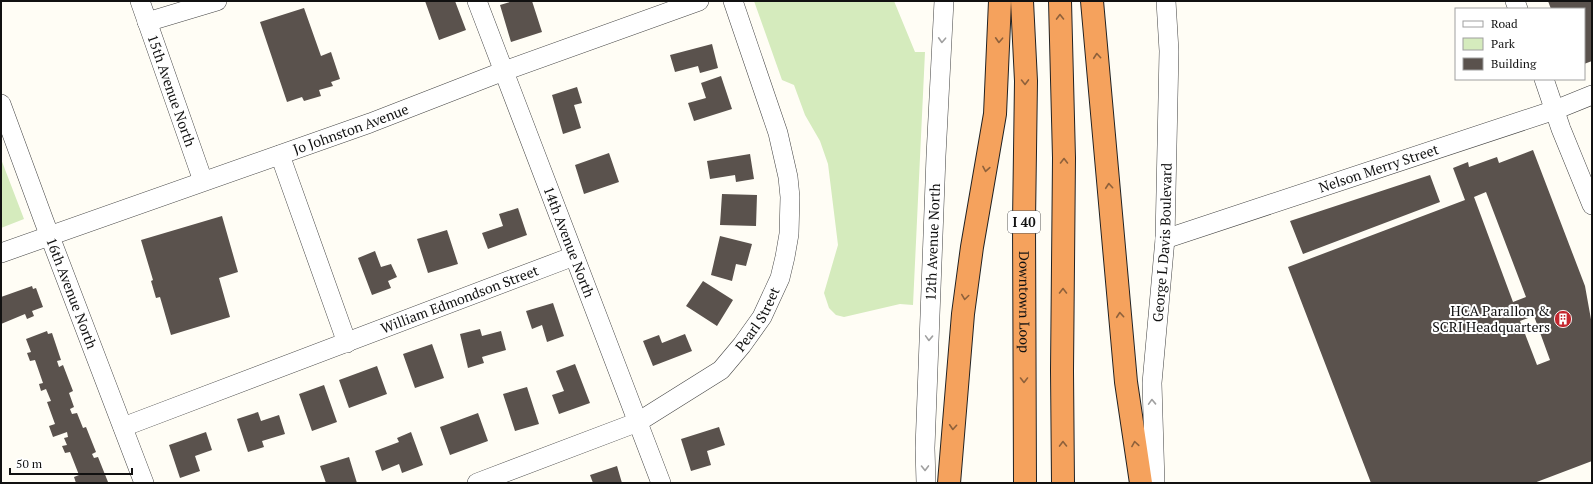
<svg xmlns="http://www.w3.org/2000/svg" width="1593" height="484" viewBox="0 0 1593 484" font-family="'PT Serif',serif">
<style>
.green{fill:#d5ebbd}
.building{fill:#5a524d;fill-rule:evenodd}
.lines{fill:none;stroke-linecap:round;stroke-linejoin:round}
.minor-casing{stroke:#444;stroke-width:20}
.highway-casing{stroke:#222;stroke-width:24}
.minor{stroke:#fff;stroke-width:19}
.highway{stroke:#f5a25d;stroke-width:22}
.oneway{stroke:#8e613b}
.oneway2{stroke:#a0a0a0}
.labels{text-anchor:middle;stroke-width:4;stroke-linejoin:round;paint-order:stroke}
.shield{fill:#fff;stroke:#585858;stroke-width:1}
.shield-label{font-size:13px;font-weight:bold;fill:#111}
.street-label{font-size:14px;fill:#111;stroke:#fff}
.poi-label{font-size:14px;fill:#111;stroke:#fff;text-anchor:end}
</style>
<rect width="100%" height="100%" fill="#fffdf5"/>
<path class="green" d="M754,1H894L915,52H925L913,305L900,304L844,317L836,315L829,308L824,293L838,245L828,164L820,141L805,115L794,85L782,80Z
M1,159L24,219L1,228Z"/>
<path class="building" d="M425,1H455L466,30L439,40Z
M513,1H532L542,32L511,42L500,5Z
M1548,1H1592V61L1584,64V9H1551Z
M304,8L321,56L331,52L340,79L331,82L333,86L319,90L321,96L304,101L302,97L287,102L260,22Z
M712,44L718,68L700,73L698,66L675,72L670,55Z
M721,76L732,109L694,121L688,103L706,98L701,83Z
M577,87L582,103L574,105L581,128L563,134L552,95Z
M1533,150L1585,286L1592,325V461L1534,483H1371L1288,267L1465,200L1453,168L1468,162L1469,167L1497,157L1499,163ZM1486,192L1526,297L1513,302L1474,197ZM1534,316L1550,360L1537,365L1520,321Z
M609,153L619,182L584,194L575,165Z
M750,154L754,179L736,182L735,175L710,179L707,161Z
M1430,175L1440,202L1303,254L1290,221Z
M722,194L757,195L756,226L720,225Z
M518,208L527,235L488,249L482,233L503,226L499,214Z
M222,216L238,272L219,278L230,317L171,335L160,297L156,298L151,281L153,280L141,240Z
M447,230L458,264L428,273L417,239Z
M720,236L752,244L746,266L736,264L732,281L711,275Z
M375,251L381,267L391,264L397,277L388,281L391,288L372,295L358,258Z
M703,281L733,300L717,326L686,306Z
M32,286L33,289L36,288L43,307L32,311L34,316L27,319L25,314L1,324V297Z
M553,303L564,336L547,342L542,325L532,329L526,311Z
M480,329L482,336L501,331L506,350L482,357L484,363L468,368L460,334Z
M47,331L48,334L52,333L61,360L57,361L59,367L63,365L73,391L69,393L74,407L70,409L72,414L77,413L83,428L86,427L96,452L92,454L94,458L98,457L108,482L106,483H76L74,477L79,475L70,452L65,453L62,446L67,445L64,438L68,437L67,432L53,437L49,426L55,424L47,402L51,401L46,389L41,391L39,384L43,383L35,360L30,361L27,353L31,352L26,339Z
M685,334L692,351L653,366L643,341L659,335L662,343Z
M432,344L444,378L415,388L403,354Z
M575,364L590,403L559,414L552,395L564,391L556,371Z
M377,366L387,394L349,408L339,380Z
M324,385L337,422L312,431L299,394Z
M527,387L539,424L515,431L503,394Z
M258,412L261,421L279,415L285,434L262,441L264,447L248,452L237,419Z
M478,413L488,441L450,455L440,427Z
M719,427L725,445L707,451L711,465L691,471L681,439Z
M206,432L212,450L195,456L200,471L180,478L169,445Z
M411,432L423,465L402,473L399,464L382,471L375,451L399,442L397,438Z
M349,457L357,483H326L320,466Z
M617,466L622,483H593L590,475Z"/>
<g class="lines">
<defs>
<g id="minor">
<path id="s1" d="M140,1L203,181"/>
<path id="s2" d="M477,1L661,483"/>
<path d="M1515,1L1518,9"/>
<path d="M147,22L217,1"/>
<path d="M1544,79L1561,129L1592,205"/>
<path id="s3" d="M1,104L44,221L144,483"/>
<path d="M280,155L347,343"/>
<path id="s4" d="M1165,239L1555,110L1592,95"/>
<path id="s5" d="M1,253L370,123L504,71L699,1"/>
<path id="s6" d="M123,427L574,256"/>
<path id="s7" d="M477,483L638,422L721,370L742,345L762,317L780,278L785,257L789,234L790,197L788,177L778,133L733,1"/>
<path id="s8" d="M926,483L925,448L936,156L944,1"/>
<path id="s9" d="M1155,483L1152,383L1165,239L1169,51L1166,1"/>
</g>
<g id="highway">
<path id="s10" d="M1022,1L1026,81L1024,221L1025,483"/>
<path d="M1060,1L1064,158L1062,371L1063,483"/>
<path d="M1092,1L1126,382L1141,483"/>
<path d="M949,483L963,314L972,247L995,114L1000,1"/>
</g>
</defs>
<use href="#minor" class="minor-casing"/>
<use href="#highway" class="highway-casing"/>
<use href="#minor" class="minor"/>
<use href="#highway" class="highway"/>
</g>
<defs><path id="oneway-chevron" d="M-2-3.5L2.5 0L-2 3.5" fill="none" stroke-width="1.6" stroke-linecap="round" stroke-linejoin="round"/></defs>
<g class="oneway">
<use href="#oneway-chevron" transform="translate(1060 17) rotate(-91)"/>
<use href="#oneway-chevron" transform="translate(999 40) rotate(93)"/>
<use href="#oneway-chevron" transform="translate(1097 56) rotate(-95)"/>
<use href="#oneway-chevron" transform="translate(1025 82) rotate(89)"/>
<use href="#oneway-chevron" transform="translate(1064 161) rotate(-90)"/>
<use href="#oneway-chevron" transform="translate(986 169) rotate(100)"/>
<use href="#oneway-chevron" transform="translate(1109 186) rotate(-95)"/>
<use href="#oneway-chevron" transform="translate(1063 291) rotate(-90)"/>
<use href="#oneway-chevron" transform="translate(965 297) rotate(98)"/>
<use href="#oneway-chevron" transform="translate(1120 315) rotate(-95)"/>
<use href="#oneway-chevron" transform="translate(1024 380) rotate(90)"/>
<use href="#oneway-chevron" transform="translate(953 427) rotate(94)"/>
<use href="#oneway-chevron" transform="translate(1063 444) rotate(-91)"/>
<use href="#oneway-chevron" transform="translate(1135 444) rotate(-99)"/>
</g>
<g class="oneway2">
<use href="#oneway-chevron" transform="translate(942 40) rotate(93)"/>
<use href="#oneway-chevron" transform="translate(929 338) rotate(92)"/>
<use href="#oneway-chevron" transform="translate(1152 402) rotate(-92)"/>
<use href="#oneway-chevron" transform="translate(925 468) rotate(89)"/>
</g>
<defs>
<symbol id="building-disc" viewBox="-11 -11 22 22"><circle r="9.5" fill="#c4262e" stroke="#fff"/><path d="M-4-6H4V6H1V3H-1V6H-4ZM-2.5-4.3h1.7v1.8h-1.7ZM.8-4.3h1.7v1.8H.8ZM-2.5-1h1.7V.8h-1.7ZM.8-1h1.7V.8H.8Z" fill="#fff"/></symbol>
</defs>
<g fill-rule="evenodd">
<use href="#building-disc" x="1553" y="309" width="20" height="20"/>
</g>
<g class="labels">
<rect class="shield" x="1008" y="211" width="32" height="22" rx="3"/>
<g class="shield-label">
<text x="1024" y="227">I 40</text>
</g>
<g class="street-label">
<text dy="5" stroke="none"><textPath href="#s1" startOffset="95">15th Avenue North</textPath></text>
<text dy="5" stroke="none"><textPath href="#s5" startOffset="371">Jo Johnston Avenue</textPath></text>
<text dy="5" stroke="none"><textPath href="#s4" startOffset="225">Nelson Merry Street</textPath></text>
<text dy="5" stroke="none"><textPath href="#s2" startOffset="258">14th Avenue North</textPath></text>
<text dy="5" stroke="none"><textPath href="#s8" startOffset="241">12th Avenue North</textPath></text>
<text dy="5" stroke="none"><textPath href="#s9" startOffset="241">George L Davis Boulevard</textPath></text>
<text dy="5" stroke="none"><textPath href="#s3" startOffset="202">16th Avenue North</textPath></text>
<text dy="5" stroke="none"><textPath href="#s6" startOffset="360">William Edmondson Street</textPath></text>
<text dy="5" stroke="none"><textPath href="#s10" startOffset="301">Downtown Loop</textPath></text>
<text dy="5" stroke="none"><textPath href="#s7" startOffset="333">Pearl Street</textPath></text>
</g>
<g class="poi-label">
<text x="1550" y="316">HCA Parallon &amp;<tspan x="1550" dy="16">SCRI Headquarters</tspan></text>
</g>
</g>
<rect width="1593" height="484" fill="none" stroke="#111111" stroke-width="4"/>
<rect x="1455" y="8" width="130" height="72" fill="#ffffff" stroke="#a0a0a0"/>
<rect x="1463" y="21" width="20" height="6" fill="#ffffff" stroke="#a0a0a0"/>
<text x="1491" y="28" font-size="12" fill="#111111">Road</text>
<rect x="1463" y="38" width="20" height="12" fill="#d5ebbd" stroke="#a0a0a0"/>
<text x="1491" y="48" font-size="12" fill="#111111">Park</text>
<rect x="1463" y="58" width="20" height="12" fill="#5a524d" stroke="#a0a0a0"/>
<text x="1491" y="68" font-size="12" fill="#111111">Building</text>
<path d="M10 468v6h122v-6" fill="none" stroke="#111111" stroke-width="2"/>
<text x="16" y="468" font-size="12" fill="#111111" stroke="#ffffff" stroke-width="3" paint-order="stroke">50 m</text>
</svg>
